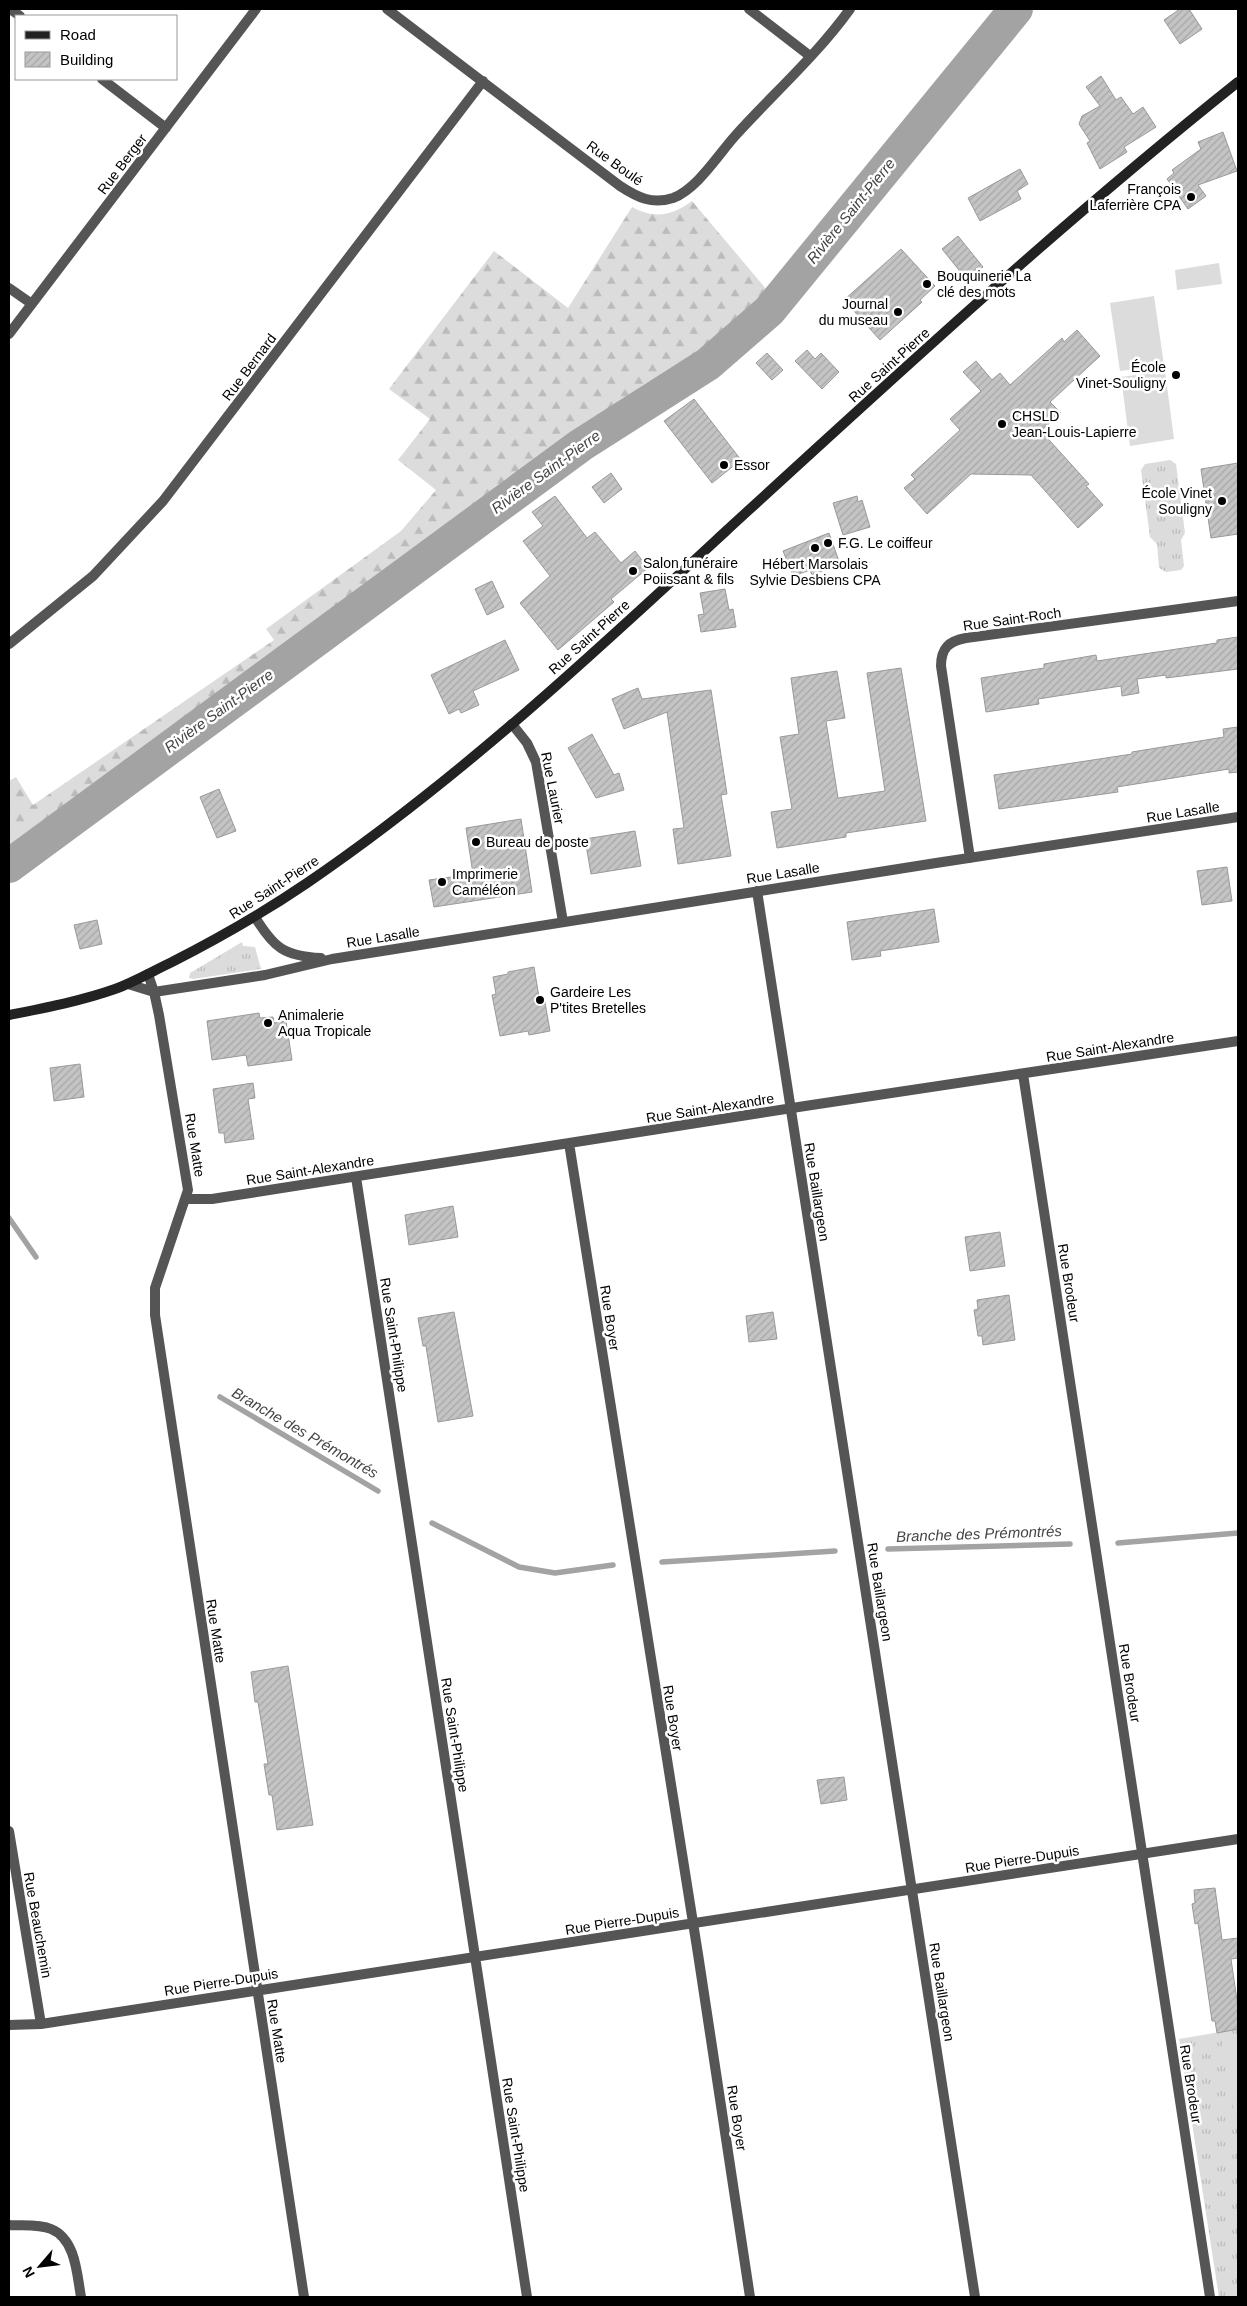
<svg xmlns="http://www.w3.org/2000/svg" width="1247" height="2306" viewBox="0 0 1247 2306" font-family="Arial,sans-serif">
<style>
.grass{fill:url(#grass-tufts)}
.forest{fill:url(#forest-firs)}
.pitch{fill:#dcdcdc}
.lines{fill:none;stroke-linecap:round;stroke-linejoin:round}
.stream{stroke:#a3a3a3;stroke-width:5.5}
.river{stroke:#a3a3a3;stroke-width:34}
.building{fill:url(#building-hatch);stroke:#999}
.street{stroke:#555;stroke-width:10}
.secondary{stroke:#222;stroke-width:10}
.poi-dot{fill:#000;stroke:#fff;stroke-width:2}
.labels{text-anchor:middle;stroke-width:5;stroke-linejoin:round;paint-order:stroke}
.street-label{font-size:14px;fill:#000;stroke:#fff}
.poi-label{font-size:14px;fill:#000;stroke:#fff;text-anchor:start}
.water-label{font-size:15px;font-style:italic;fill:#444;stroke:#fff}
</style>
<defs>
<pattern id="grass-tufts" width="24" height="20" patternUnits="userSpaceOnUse" patternTransform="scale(1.25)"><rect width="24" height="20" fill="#dcdcdc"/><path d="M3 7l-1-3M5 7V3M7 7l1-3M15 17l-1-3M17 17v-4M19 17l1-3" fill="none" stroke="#bbb"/></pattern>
<pattern id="forest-firs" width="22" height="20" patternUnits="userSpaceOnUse" patternTransform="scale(1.25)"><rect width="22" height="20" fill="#dcdcdc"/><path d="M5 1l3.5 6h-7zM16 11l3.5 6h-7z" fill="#bbb"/></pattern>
<pattern id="building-hatch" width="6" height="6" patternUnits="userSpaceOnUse" patternTransform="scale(1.25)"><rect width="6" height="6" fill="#c4c4c4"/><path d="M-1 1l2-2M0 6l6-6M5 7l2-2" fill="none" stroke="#a7a7a7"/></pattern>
</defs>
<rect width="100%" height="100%" fill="#fff"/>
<path class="grass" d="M1170,460L1176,464L1185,533L1181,540L1184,566L1181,570L1166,572L1159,568L1157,544L1150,537L1141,470L1145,464Z
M242,942L243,946L255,947L261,969L193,979L189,978L190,973Z
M1238,2029V2297H1219L1179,2039Z"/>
<path class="forest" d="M692,201L772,296L699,353L463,513L9,850V781L16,777L33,805L274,640L266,629L401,531L436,490L398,460L430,419L389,389L494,251L568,308L632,207C654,219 672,216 692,201Z"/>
<path class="pitch" d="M1219,263L1222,284L1177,290L1175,270Z
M1154,296L1164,365L1120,371L1110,303Z
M1165,371L1174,439L1130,446L1121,377Z
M1238,2040V2117H1235L1222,2042Z"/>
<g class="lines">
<path class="stream" d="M9,1218L36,1257
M220,1397L378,1491
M432,1523L519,1567L555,1573L613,1565
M1118,1543L1238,1533
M888,1549L1070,1544
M662,1562L835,1551"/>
<path class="river" d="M9,866L581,445L708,364L769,311L1016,9"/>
</g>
<path class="building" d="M1180,9H1189L1202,29L1180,44L1164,20Z
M1101,76L1116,100L1121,97L1133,114L1143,107L1156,127L1124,147L1127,152L1100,169L1087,143L1090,141L1079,124L1082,116L1100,106L1086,87Z
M1223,132L1237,171L1198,185L1206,196L1188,209L1167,179L1174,173L1172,170L1201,149L1198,142Z
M1020,169L1028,184L1017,191L1021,199L980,221L968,198Z
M958,236L983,267L967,280L942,249Z
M901,249L935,286L920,300L922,302L880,340L844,300Z
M1077,330L1100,356L1050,402L1061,413L1041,431L1089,484L1086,486L1103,505L1078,528L1031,475L971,474L927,514L904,488L915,479L911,475L960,430L950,419L981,391L963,372L976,361L992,380L1000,373L1010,385L1062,338L1064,342Z
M807,350L815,359L821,353L839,372L822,389L795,361Z
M767,353L783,370L772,380L756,363Z
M694,399L741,460L712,483L664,421Z
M1238,463V534L1211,538L1201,469Z
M611,473L622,489L604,503L592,487Z
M555,496L587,538L595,532L621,563L635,551L648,568L611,599L614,602L558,650L520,603L550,576L523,541L543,526L532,512Z
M857,496L858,502L862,500L870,527L843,535L833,503Z
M829,533L840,564L812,575L810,570L793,576L783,551Z
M492,581L504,607L487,615L475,589Z
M725,589L729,610L733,609L736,627L701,632L698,615L704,614L700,593Z
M1238,637V669L1166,678V675L1137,679L1139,693L1122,696L1121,686L1038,699L1039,704L986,712L981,678L1044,668V664L1096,655L1097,661L1217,643V640Z
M505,640L519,670L473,691L479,705L461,713L459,709L449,714L431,675Z
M901,668L926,821L846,833V837L777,848L771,812L792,809L780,737L799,734L791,678L837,671L845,718L826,721L838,798L885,791L867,673Z
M638,688L642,699L711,690L727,794L721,795L731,856L678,864L673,829L684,828L667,712L624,729L612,699Z
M1238,727V772L1229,773V769L1117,787L1118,792L999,809L994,775L1132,754V752L1224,737L1223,729Z
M592,734L614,775L619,773L624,790L596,798L568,748Z
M219,789L236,831L217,838L200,797Z
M521,819L532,892L434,907L429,880L473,874L466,828Z
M635,831L641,866L591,874L585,839Z
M1227,867L1232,901L1202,905L1197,871Z
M934,909L939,942L880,951L881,956L852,960L847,922Z
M97,920L102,944L80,949L74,925Z
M534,967L539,997H544L550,1031L529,1035L528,1031L500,1036L492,995L496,994L493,977L508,974V972Z
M259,1013L260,1018L273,1017L274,1023L286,1021L292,1060L248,1066L246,1055L212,1060L207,1021Z
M80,1064L84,1097L54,1101L50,1068Z
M253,1083L255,1098L248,1099L254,1139L225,1143L224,1133H219L213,1089Z
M453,1206L458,1237L409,1245L405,1215Z
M1000,1232L1005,1266L970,1271L965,1237Z
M1009,1295L1015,1340L983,1345L982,1336H978L974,1310L978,1309L977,1300Z
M454,1312L473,1416L438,1422L426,1346H423L418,1318Z
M773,1312L777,1339L749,1342L746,1316Z
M288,1666L313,1825L277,1830L272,1795H269L264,1764H268L258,1702H255L251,1672Z
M844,1777L847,1800L821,1804L817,1780Z
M1215,1888L1222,1940L1238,1938V1958L1231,1959L1238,2007V2029L1217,2033L1215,2021H1212L1198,1923L1195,1924L1192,1904L1195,1903L1194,1890Z"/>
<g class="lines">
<path class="street" d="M10,9L20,16
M387,9L620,186C637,197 652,205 673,198C697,189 718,155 735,136C773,94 817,55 850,9
M749,9L810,56
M102,79L166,128
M9,288L32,304
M9,334L256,9
M9,644L93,576L163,501L483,81
M512,724L527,743L536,762L563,922
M970,858L941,666C941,648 949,641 966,638L1238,601
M757,891L975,2297
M255,917C274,948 284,956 321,958
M148,974L154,992L159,1015L188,1190L155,1288V1315L304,2297
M128,984L154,992L265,975L332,959L936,863L1238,817
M1023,1074L1210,2297
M569,1143L698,1954L750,2297
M356,1177L527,2297
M186,1199H212L805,1106L1238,1041
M9,1831L41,2024
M9,2025L41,2024L1238,1839
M9,2225C22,2226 39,2224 51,2229C76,2239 77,2275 81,2297"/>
<path class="secondary" d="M9,1015C44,1008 81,1001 115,989C134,982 153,971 172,962C219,938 263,913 307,883C458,780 592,655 726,531C893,378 1061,223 1238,82"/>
</g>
<g class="poi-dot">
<circle cx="1191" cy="197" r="5"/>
<circle cx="927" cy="284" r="5"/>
<circle cx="898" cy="312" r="5"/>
<circle cx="1176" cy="375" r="5"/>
<circle cx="1002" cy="424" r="5"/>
<circle cx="724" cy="465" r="5"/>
<circle cx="1222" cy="501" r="5"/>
<circle cx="828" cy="543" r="5"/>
<circle cx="815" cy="548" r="5"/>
<circle cx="633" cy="571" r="5"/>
<circle cx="476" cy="842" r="5"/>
<circle cx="442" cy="882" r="5"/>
<circle cx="540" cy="1000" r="5"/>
<circle cx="268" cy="1023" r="5"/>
</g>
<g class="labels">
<g class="street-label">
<text transform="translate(615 163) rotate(36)" y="5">Rue Boulé</text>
<text transform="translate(122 164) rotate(-53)" y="5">Rue Berger</text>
<text transform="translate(889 365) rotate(-42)" y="5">Rue Saint-Pierre</text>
<text transform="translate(249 367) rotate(-53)" y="5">Rue Bernard</text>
<text transform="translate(1012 619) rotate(-8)" y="5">Rue Saint-Roch</text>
<text transform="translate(589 637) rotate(-42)" y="5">Rue Saint-Pierre</text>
<text transform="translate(553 788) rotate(79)" y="5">Rue Laurier</text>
<text transform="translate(1183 812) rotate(-9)" y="5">Rue Lasalle</text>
<text transform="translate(783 873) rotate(-9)" y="5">Rue Lasalle</text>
<text transform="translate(274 887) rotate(-33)" y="5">Rue Saint-Pierre</text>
<text transform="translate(383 937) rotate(-9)" y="5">Rue Lasalle</text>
<text transform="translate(1110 1047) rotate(-9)" y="5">Rue Saint-Alexandre</text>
<text transform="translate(710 1108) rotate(-9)" y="5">Rue Saint-Alexandre</text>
<text transform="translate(195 1145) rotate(81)" y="5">Rue Matte</text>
<text transform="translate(310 1170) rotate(-9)" y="5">Rue Saint-Alexandre</text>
<text transform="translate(817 1192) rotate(81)" y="5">Rue Baillargeon</text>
<text transform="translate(1069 1283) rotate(81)" y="5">Rue Brodeur</text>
<text transform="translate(610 1318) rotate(81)" y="5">Rue Boyer</text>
<text transform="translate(394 1335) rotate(81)" y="5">Rue Saint-Philippe</text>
<text transform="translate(880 1592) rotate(81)" y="5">Rue Baillargeon</text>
<text transform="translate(216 1631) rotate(81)" y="5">Rue Matte</text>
<text transform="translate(1130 1683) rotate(81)" y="5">Rue Brodeur</text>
<text transform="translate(673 1718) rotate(81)" y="5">Rue Boyer</text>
<text transform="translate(455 1735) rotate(81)" y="5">Rue Saint-Philippe</text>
<text transform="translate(1022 1859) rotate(-9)" y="5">Rue Pierre-Dupuis</text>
<text transform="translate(622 1921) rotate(-9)" y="5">Rue Pierre-Dupuis</text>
<text transform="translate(38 1925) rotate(80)" y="5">Rue Beauchemin</text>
<text transform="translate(221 1982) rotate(-9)" y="5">Rue Pierre-Dupuis</text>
<text transform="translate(942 1992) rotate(81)" y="5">Rue Baillargeon</text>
<text transform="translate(277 2031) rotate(81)" y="5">Rue Matte</text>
<text transform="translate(1191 2084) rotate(81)" y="5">Rue Brodeur</text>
<text transform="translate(737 2118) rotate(81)" y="5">Rue Boyer</text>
<text transform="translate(516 2135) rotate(81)" y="5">Rue Saint-Philippe</text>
</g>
<g class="poi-label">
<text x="1181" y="194" text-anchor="end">François<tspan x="1181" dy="16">Laferrière CPA</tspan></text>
<text x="937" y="281">Bouquinerie La<tspan x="937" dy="16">clé des mots</tspan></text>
<text x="888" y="309" text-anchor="end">Journal<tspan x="888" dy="16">du museau</tspan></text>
<text x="1166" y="372" text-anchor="end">École<tspan x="1166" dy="16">Vinet-Souligny</tspan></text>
<text x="1012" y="421">CHSLD<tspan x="1012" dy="16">Jean-Louis-Lapierre</tspan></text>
<text x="734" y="470">Essor</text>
<text x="1212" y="498" text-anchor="end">École Vinet<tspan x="1212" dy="16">Souligny</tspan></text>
<text x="838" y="548">F.G. Le coiffeur</text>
<text x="643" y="568">Salon funéraire<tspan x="643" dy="16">Poiissant &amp; fils</tspan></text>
<text x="815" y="569" text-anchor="middle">Hébert Marsolais<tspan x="815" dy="16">Sylvie Desbiens CPA</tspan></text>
<text x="486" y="847">Bureau de poste</text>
<text x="452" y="879">Imprimerie<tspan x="452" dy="16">Caméléon</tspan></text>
<text x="550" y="997">Gardeire Les<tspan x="550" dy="16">P'tites Bretelles</tspan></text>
<text x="278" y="1020">Animalerie<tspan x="278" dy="16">Aqua Tropicale</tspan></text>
</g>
<g class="water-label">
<text transform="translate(851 211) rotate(-51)" y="5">Rivière Saint-Pierre</text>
<text transform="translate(546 472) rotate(-36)" y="5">Rivière Saint-Pierre</text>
<text transform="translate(219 711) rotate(-36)" y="5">Rivière Saint-Pierre</text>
<text transform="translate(305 1433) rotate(30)" y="5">Branche des Prémontrés</text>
<text transform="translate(979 1534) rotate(-2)" y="5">Branche des Prémontrés</text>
</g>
</g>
<rect width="1247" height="2306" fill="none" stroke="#000000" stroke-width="20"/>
<rect x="15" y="15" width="162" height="65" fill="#ffffff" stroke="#999999"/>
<rect x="25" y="31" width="25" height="8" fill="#222222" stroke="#999999"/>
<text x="60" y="40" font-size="15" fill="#000000">Road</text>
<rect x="25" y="52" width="25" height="15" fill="url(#building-hatch)" stroke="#999999"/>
<text x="60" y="65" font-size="15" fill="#000000">Building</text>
<g transform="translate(40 2266) rotate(242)" stroke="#ffffff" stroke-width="4" paint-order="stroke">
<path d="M0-4L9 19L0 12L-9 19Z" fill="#000000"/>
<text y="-8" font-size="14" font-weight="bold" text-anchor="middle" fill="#000000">N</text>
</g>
</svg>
